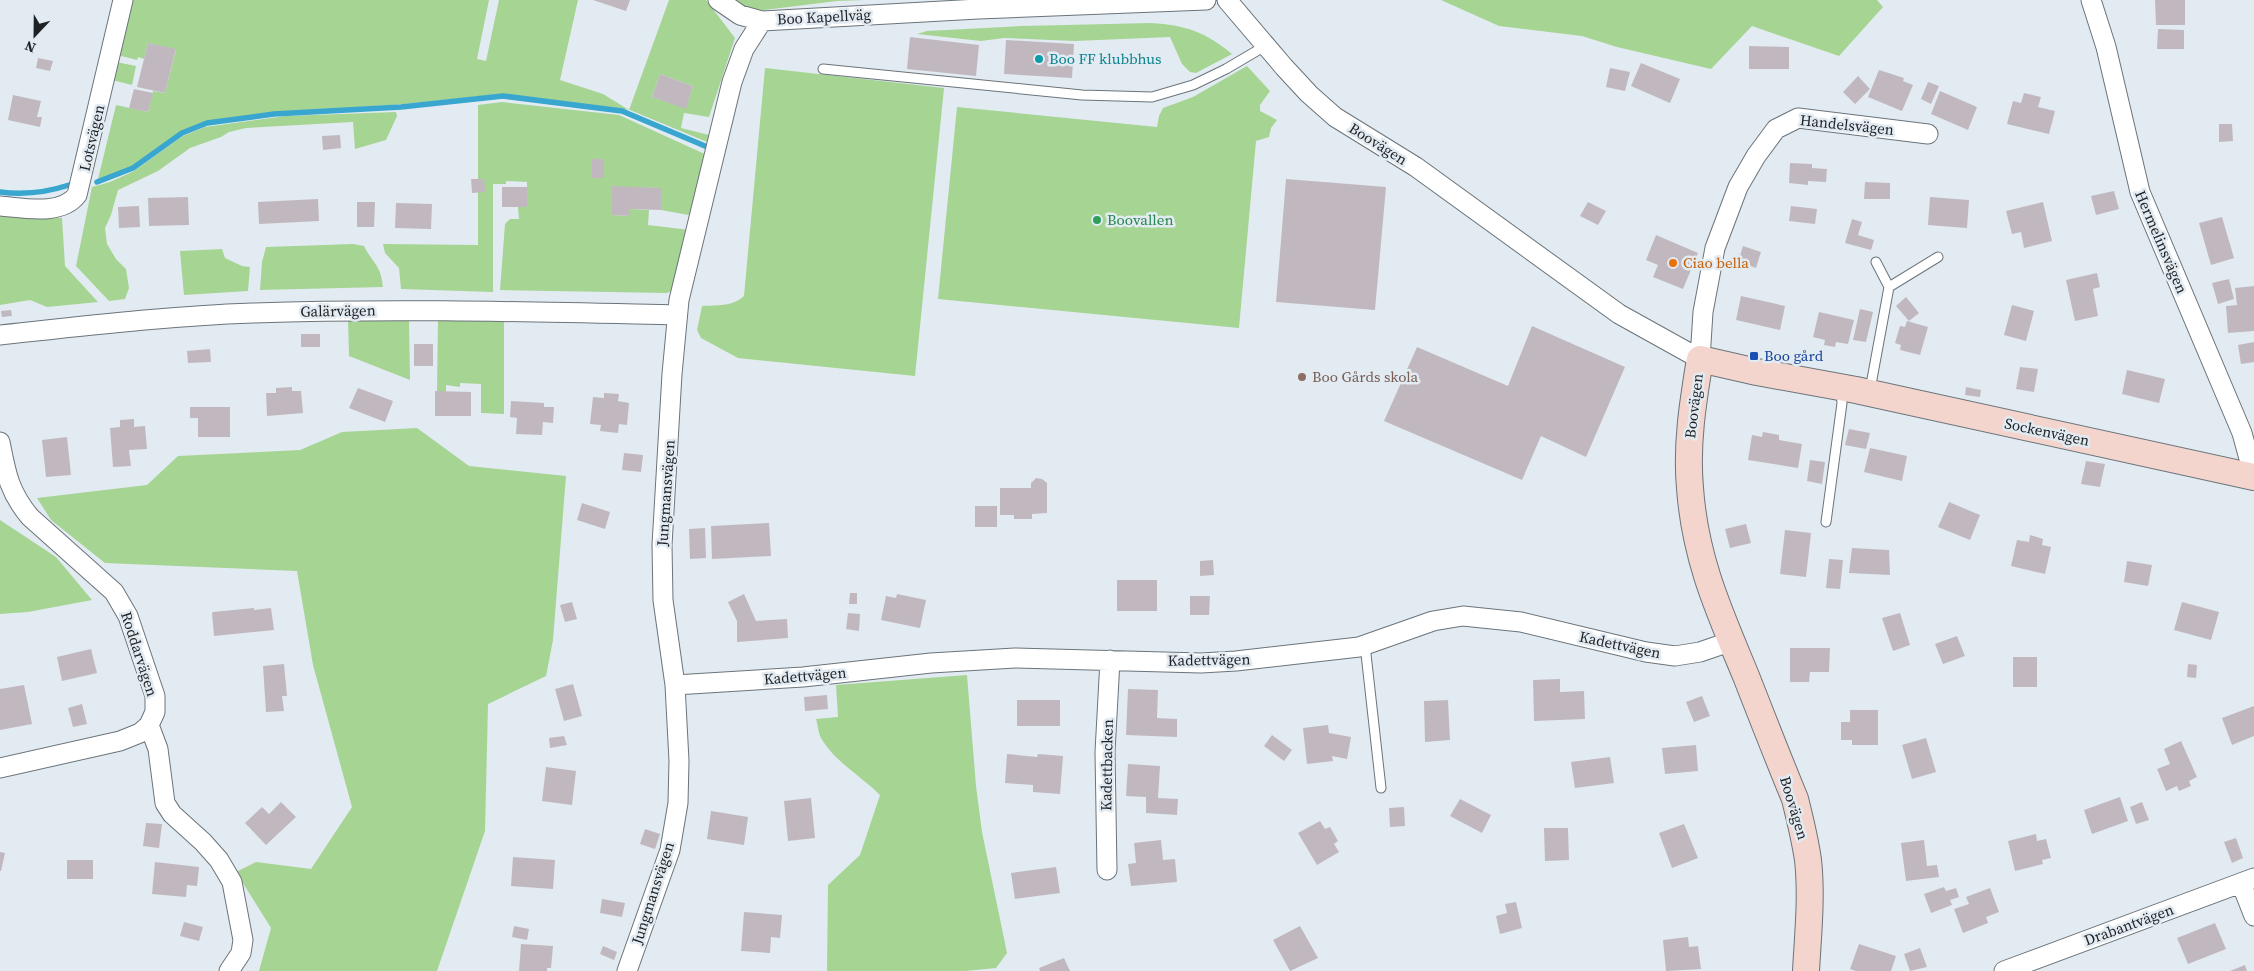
<svg xmlns="http://www.w3.org/2000/svg" width="2254" height="971" viewBox="0 0 2254 971" font-family="'Source Serif 4',serif">
<style>
.green{fill:#a6d493;fill-rule:evenodd}
.lines{fill:none;stroke-linecap:round;stroke-linejoin:round}
.stream{stroke:#38a6cf;stroke-width:5.5}
.building{fill:#c1b8bf}
.lane-casing{stroke:#6b747a;stroke-width:11}
.street-casing{stroke:#6b747a;stroke-width:21}
.secondary-casing{stroke:#6b747a;stroke-width:28}
.lane{stroke:#fff;stroke-width:9}
.street{stroke:#fff;stroke-width:19}
.secondary{stroke:#f3d5ce;stroke-width:26}
.culture-dot{fill:#0f9aa8;stroke:#e2ebf2;stroke-width:2}
.leisure-dot{fill:#2e9e5b;stroke:#e2ebf2;stroke-width:2}
.food-dot{fill:#e8710a;stroke:#e2ebf2;stroke-width:2}
.transit-dot{fill:#1a4fb4;stroke:#e2ebf2;stroke-width:2}
.education-dot{fill:#8d6e63;stroke:#e2ebf2;stroke-width:2}
.labels{text-anchor:middle;stroke-width:5;stroke-linejoin:round;paint-order:stroke}
.street-label{font-size:15px;fill:#1f2225;stroke:#e2ebf2}
.culture-label{font-size:15px;fill:#0d838f;stroke:#e2ebf2;text-anchor:start}
.leisure-label{font-size:15px;fill:#27864d;stroke:#e2ebf2;text-anchor:start}
.food-label{font-size:15px;fill:#c56008;stroke:#e2ebf2;text-anchor:start}
.transit-label{font-size:15px;fill:#164399;stroke:#e2ebf2;text-anchor:start}
.education-label{font-size:15px;fill:#785e54;stroke:#e2ebf2;text-anchor:start}
</style>
<rect width="100%" height="100%" fill="#e2ebf2"/>
<path class="green" d="M131,0H489L477,59L486,61L499,0H578L560,80L603,94L629,110L669,0H706L735,38L709,117L684,113L681,128L709,135L707,142L630,110L501,94L404,104L270,113L204,122L177,134L132,166L104,179H98L116,105L148,112L153,91L165,93L176,50L148,43L144,59L138,57L137,60L117,55ZM660,74L693,86L686,108L652,97Z
M730,0H865L837,1L755,11Z
M1441,0H1877L1883,7L1839,56L1752,26L1711,69L1617,47L1582,36L1499,26Z
M1151,23C1185,25 1206,32 1232,54L1196,73L1190,72L1182,64L1170,37L1075,41L1004,38L981,41L917,34L927,31L1022,26Z
M116,62L136,66L132,85L112,80Z
M1247,66L1270,91L1260,105V111L1277,120L1271,128L1269,137L1256,141L1239,328L938,299L957,107L1157,127L1159,116L1163,108L1193,97Z
M765,68L944,88L915,376L738,358L701,338L697,330L702,306C717,305 732,307 744,296Z
M502,102L619,115L707,155L694,216L661,210V188L612,187V215L630,216V209L649,210L648,225L690,230L673,290L667,293L500,290L505,224L510,219H519L518,207H527V182L506,181V184H493V292L401,289L399,268L385,253L383,244L478,245V105Z
M396,112L397,116L386,140L355,149L353,122L246,128L229,132L221,137L190,148L158,171L118,190L111,215L105,228L107,244L116,259L126,269L129,288L125,299L109,301L76,266L92,187L110,182L134,171L183,136L205,127L286,116Z
M0,214L62,218L65,266L98,302L47,307L30,300L0,305Z
M353,244L364,246C373,264 381,265 383,287L260,290L262,262L266,247Z
M222,249L225,258L242,266L250,267L248,291L184,295L180,251Z
M348,319L409,320L410,380L349,356Z
M438,319L504,321V414L481,413V384L460,383V387L446,385V392H437Z
M417,428L469,466L566,476L553,640L546,676L488,704L485,831L437,971H259L271,928L236,872L256,862L311,869L352,807L313,665L297,571L105,563L51,520L37,498L147,485L178,456L300,450L342,432Z
M0,520L56,557L92,600L28,612L0,614Z
M967,675L976,786L982,832L1007,953L996,968L965,971H827L828,885L860,855L880,795C861,776 834,761 821,738C818,732 818,725 816,719L838,717L836,685Z"/>
<g class="lines">
<path class="stream" d="M97,182L133,168L182,133L207,123L274,114L401,107L503,96L622,111L705,146
M0,192C24,195 45,193 69,185"/>
</g>
<path class="building" d="M593,0H630L626,11Z
M2155,0H2185V25H2156Z
M2158,29L2184,30V49H2157Z
M910,37L979,45L976,76L907,69Z
M1006,40L1074,44L1072,78L1004,74Z
M148,43L176,49L165,93L137,87Z
M1749,46L1789,47V69H1749Z
M38,58L53,61L50,71L36,68Z
M1641,63L1680,79L1670,103L1631,86Z
M1610,68L1630,72L1625,91L1606,87Z
M1879,70L1904,78L1903,81L1913,85L1902,111L1868,97Z
M660,74L693,86L686,109L652,97Z
M1858,76L1870,89L1855,104L1843,92Z
M1928,82L1939,86L1931,104L1921,99Z
M134,89L153,93L148,112L129,108Z
M1940,91L1977,107L1968,130L1931,114Z
M2024,93L2041,97L2038,107L2055,111L2049,134L2007,124L2013,101L2021,103Z
M13,95L41,101L37,117H42L40,127L8,120Z
M2219,124H2232L2233,141L2219,142Z
M340,135L341,148L323,150L322,136Z
M592,159H604V178H592Z
M1790,163L1812,164V168L1827,169L1826,182L1808,181V185L1789,183Z
M471,179H484L485,192L472,193Z
M1286,179L1386,187L1375,310L1276,302Z
M1865,182L1890,183V199H1864Z
M612,186L661,188V210L630,209V216L612,215Z
M502,187H527V207H502Z
M2114,191L2119,209L2096,215L2091,196Z
M188,197L189,225L149,226L148,198Z
M1930,197L1969,200L1967,228L1928,225Z
M318,199L319,221L259,224L258,202Z
M357,202H375L374,227H357Z
M1588,202L1606,211L1598,225L1580,216Z
M2043,202L2052,241L2024,248L2021,232L2012,234L2006,211Z
M396,203L432,204L431,229L395,228Z
M139,206L140,227L119,228L118,207Z
M1791,206L1817,209L1815,224L1789,221Z
M2222,217L2234,258L2211,265L2199,223Z
M1852,219L1862,222L1858,235L1874,240L1871,250L1845,243Z
M1656,235L1698,253L1683,289L1653,277L1658,265L1646,260Z
M1743,246L1761,252L1756,268L1738,262Z
M2097,273L2100,287L2093,289L2098,316L2075,321L2066,280Z
M2229,279L2234,299L2218,304L2212,283Z
M2254,286V331L2228,333L2226,306L2237,305L2235,288Z
M1741,296L1785,306L1780,330L1736,320Z
M1906,297L1919,313L1909,321L1896,306Z
M2012,305L2034,311L2026,341L2004,335Z
M1860,309L1873,312L1866,342L1853,340Z
M11,310L12,316L2,317L1,311Z
M1819,312L1854,320L1848,344L1836,342L1835,347L1824,345L1825,340L1813,337Z
M1907,321L1928,327L1920,355L1900,350L1901,345L1895,343L1900,326L1905,327Z
M1532,326L1625,367L1586,457L1541,436L1522,480L1384,421L1417,347L1508,386Z
M301,334H320V347H301Z
M2254,342V362L2241,364L2238,345Z
M414,344H433V366H414Z
M210,349L211,362L188,363L187,351Z
M2020,367L2038,369L2034,392L2016,389Z
M2127,370L2165,379L2159,403L2122,394Z
M292,387V391H301L303,413L267,416L266,393H276V388Z
M1966,387L1981,390L1980,397L1965,395Z
M358,388L393,401L385,422L349,408Z
M435,391L471,392V416H435Z
M604,393L619,394L618,401L629,403L627,425L619,424L618,433L600,431L601,425L590,424L593,397L604,398Z
M511,401L544,403V407H554L553,423L543,422L542,435L516,434L517,418L510,417Z
M190,407H230V437H198V418H190Z
M134,419V427L145,426L147,449L129,450L131,466L113,467L110,428L120,427V420Z
M1849,429L1870,433L1866,449L1845,445Z
M1763,432L1779,435V440L1802,444L1798,468L1748,460L1752,435L1762,437Z
M67,437L71,475L46,477L42,440Z
M1870,448L1907,456L1902,481L1864,472Z
M624,453L643,455L641,472L622,470Z
M1810,460L1825,462L1822,484L1807,481Z
M2086,461L2105,464L2100,487L2081,484Z
M1036,478L1042,479L1047,483V513L1032,514V519H1014V515H1000V488H1031V483Z
M1949,502L1980,515L1970,540L1938,527Z
M582,503L610,512L605,529L577,520Z
M975,506H997V527H975Z
M769,523L771,556L712,559L711,526Z
M1746,524L1751,543L1730,548L1725,529Z
M705,528L706,558L690,559L689,529Z
M1785,530L1811,533L1806,577L1780,574Z
M2030,535L2043,539L2042,545L2051,547L2045,574L2011,566L2017,540L2029,542Z
M1852,548L1889,550L1890,575L1849,573Z
M1829,559L1843,560L1840,589L1826,588Z
M1213,560L1214,575L1200,576V561Z
M2127,561L2152,565L2148,586L2124,582Z
M1117,580H1157V611H1117Z
M850,593H857V604H849Z
M744,594L756,621L787,619L788,638L737,642V621L728,602Z
M897,594L926,600L920,628L881,620L886,596L896,598Z
M1190,596H1210L1209,615H1190Z
M572,602L577,619L565,622L560,605Z
M2182,602L2219,612L2211,640L2174,630Z
M254,608V610L271,608L274,630L214,636L212,613L213,612Z
M848,613L860,614L859,631L846,629Z
M1900,613L1910,645L1893,651L1882,618Z
M1957,636L1965,656L1943,664L1935,644Z
M1790,648H1830L1829,672H1810L1809,682H1790Z
M91,649L97,673L62,681L57,657Z
M2013,657H2037V687H2013Z
M284,664L287,696H282L284,711L266,712L263,666Z
M2188,664L2197,665L2196,678L2187,677Z
M1560,679V692L1584,691L1585,719L1534,721L1533,680Z
M573,684L582,716L564,721L555,689Z
M24,685L32,724L0,730V689Z
M1128,689L1158,690L1157,718L1177,719V737L1126,735Z
M827,695L828,709L805,711L804,697Z
M1702,696L1710,716L1694,722L1686,702Z
M1017,700H1060V726H1017Z
M1448,700L1450,740L1425,742L1424,701Z
M82,704L87,724L73,727L68,708Z
M2254,706V736L2232,745L2222,718Z
M1850,710H1878V745H1852V740H1841V722H1850Z
M1328,725L1329,733L1351,737L1347,759L1332,756L1333,761L1307,764L1303,728Z
M1272,735L1292,750L1284,761L1264,746Z
M564,736L567,745L550,748L549,738Z
M1926,738L1936,772L1912,779L1902,745Z
M2181,741L2197,777L2189,781L2191,786L2179,791L2177,786L2166,791L2157,769L2170,764L2164,749Z
M1696,745L1698,771L1665,774L1662,748Z
M1007,754L1037,757L1038,754L1063,756L1060,794L1033,792V785L1005,783Z
M1610,757L1614,783L1575,788L1571,762Z
M1128,764L1160,766L1158,798L1178,799L1177,815L1146,813V797L1126,796Z
M546,767L576,771L572,805L542,801Z
M2120,797L2128,821L2092,834L2084,810Z
M811,798L815,838L788,841L784,801Z
M1460,799L1491,815L1482,833L1450,816Z
M281,802L296,817L266,845L245,823L262,807L269,814Z
M2142,802L2149,820L2136,824L2130,807Z
M1404,807L1405,826L1390,827L1389,808Z
M711,811L748,817L744,845L707,839Z
M1320,821L1325,829L1330,827L1338,841L1334,844L1339,852L1317,865L1298,833Z
M146,823L162,824L159,848L143,846Z
M1684,824L1698,858L1672,868L1659,833Z
M1544,828H1568L1569,860L1545,861Z
M645,829L660,834L655,849L640,844Z
M2036,834L2037,841L2046,839L2051,858L2042,860L2043,864L2015,871L2008,841Z
M2236,838L2243,858L2232,863L2224,842Z
M1161,840L1163,860L1175,859L1177,882L1131,886L1128,864L1136,863L1134,843Z
M1924,840L1927,866L1937,865L1939,877L1906,881L1901,843Z
M0,852L5,853L1,871H0Z
M513,857L555,860L553,889L511,886Z
M67,860H93V879H67Z
M155,862L199,867L197,886L187,885L186,897L152,894Z
M1056,867L1060,893L1015,899L1011,873Z
M1944,887L1946,891L1956,888L1959,897L1950,900L1952,905L1931,913L1924,894Z
M1990,888L1999,912L1986,917L1988,923L1963,933L1954,909L1969,904L1966,897Z
M602,899L625,903L622,917L600,913Z
M1516,902L1522,928L1500,934L1496,916L1507,913L1505,904Z
M744,912L782,915L780,938L771,937L770,953L741,951Z
M184,922L203,927L199,941L180,936Z
M2215,923L2226,949L2188,964L2177,938Z
M514,926L529,929L527,940L512,937Z
M1300,926L1318,958L1290,971L1273,940Z
M1688,937L1689,947L1698,946L1701,969L1666,971L1663,940Z
M521,944L553,946L551,968H547V971H519Z
M1859,944L1896,956L1891,971H1856L1850,969Z
M603,946L617,952L614,960L600,954Z
M1920,948L1927,967L1910,971L1904,954Z
M1064,958L1070,971H1040L1039,968Z
M2245,965L2247,971H2230Z"/>
<g class="lines">
<defs>
<path id="lane" d="M823,69L1082,95L1152,97L1193,85L1226,69L1265,46
M1876,262L1889,287
M1870,390L1889,287L1938,257
M1826,522L1842,403L1841,391
M1365,645L1381,788"/>
<path id="street" d="M718,0L740,15L762,21L978,9L1206,0
M1227,0L1284,67L1309,94L1335,117L1416,167L1619,314L1700,359L1703,312L1715,248L1738,187L1756,156L1776,129L1798,118L1928,134
M2091,0L2106,47L2140,192L2242,433L2254,477
M0,206C24,208 61,216 77,195L123,0
M0,335C84,326 168,316 253,313C394,308 536,312 677,315
M0,442C6,473 9,492 30,517L114,592L128,616L155,696V712L149,725L140,733L120,741L0,768
M675,685L803,677L931,663L1015,658L1201,663L1236,661L1359,647L1433,621L1463,616L1521,622L1646,652L1675,656L1700,652L1732,641
M149,725L158,749L165,803L172,814L203,842L219,860L232,882L243,940L241,953L229,971
M1107,870L1105,752L1110,660
M2241,883L2254,916
M627,971L670,850L678,803L679,761L675,685L663,600L662,545L672,374L679,300L732,82L744,49L762,21
M2004,971L2254,878"/>
<path id="secondary" d="M1806,971C1808,934 1812,896 1808,860C1805,839 1800,819 1795,799C1778,758 1762,717 1746,676C1719,611 1695,559 1690,488C1686,444 1693,402 1700,359L1757,372L1856,390L2254,477"/>
</defs>
<use href="#lane" class="lane-casing"/>
<use href="#street" class="street-casing"/>
<use href="#secondary" class="secondary-casing"/>
<use href="#lane" class="lane"/>
<use href="#street" class="street"/>
<use href="#secondary" class="secondary"/>
</g>
<circle class="culture-dot" cx="1039" cy="59" r="5"/>
<circle class="leisure-dot" cx="1097" cy="220" r="5"/>
<circle class="food-dot" cx="1673" cy="263" r="5"/>
<rect class="transit-dot" x="1749" y="351" width="10" height="10" rx="2.5"/>
<circle class="education-dot" cx="1302" cy="377" r="5"/>
<g class="labels">
<g class="street-label">
<text transform="translate(824 17) rotate(-3)" y="5">Boo Kapellväg</text>
<text transform="translate(1847 125) rotate(6)" y="5">Handelsvägen</text>
<text transform="translate(92 138) rotate(-77)" y="5">Lotsvägen</text>
<text transform="translate(1378 144) rotate(32)" y="5">Boovägen</text>
<text transform="translate(2161 242) rotate(67)" y="5">Hermelinsvägen</text>
<text transform="translate(338 311) rotate(-1)" y="5">Galärvägen</text>
<text transform="translate(1694 406) rotate(-83)" y="5">Boovägen</text>
<text transform="translate(2047 432) rotate(12)" y="5">Sockenvägen</text>
<text transform="translate(666 493) rotate(-86)" y="5">Jungmansvägen</text>
<text transform="translate(1620 645) rotate(12)" y="5">Kadettvägen</text>
<text transform="translate(139 654) rotate(72)" y="5">Roddarvägen</text>
<text transform="translate(1209 660) rotate(-1)" y="5">Kadettvägen</text>
<text transform="translate(805 676) rotate(-5)" y="5">Kadettvägen</text>
<text transform="translate(1107 765) rotate(-89)" y="5">Kadettbacken</text>
<text transform="translate(1794 808) rotate(73)" y="5">Boovägen</text>
<text transform="translate(653 893) rotate(-72)" y="5">Jungmansvägen</text>
<text transform="translate(2129 925) rotate(-20)" y="5">Drabantvägen</text>
</g>
<g class="culture-label">
<text x="1049" y="64">Boo FF klubbhus</text>
</g>
<g class="leisure-label">
<text x="1107" y="225">Boovallen</text>
</g>
<g class="food-label">
<text x="1683" y="268">Ciao bella</text>
</g>
<g class="transit-label">
<text x="1764" y="361">Boo gård</text>
</g>
<g class="education-label">
<text x="1312" y="382">Boo Gårds skola</text>
</g>
</g>
<g transform="translate(35 35) rotate(202)" stroke="#e2ebf2" stroke-width="4" paint-order="stroke">
<path d="M0-4L9 19L0 12L-9 19Z" fill="#1f2225"/>
<text y="-8" font-size="14" font-weight="bold" text-anchor="middle" fill="#1f2225">N</text>
</g>
</svg>
